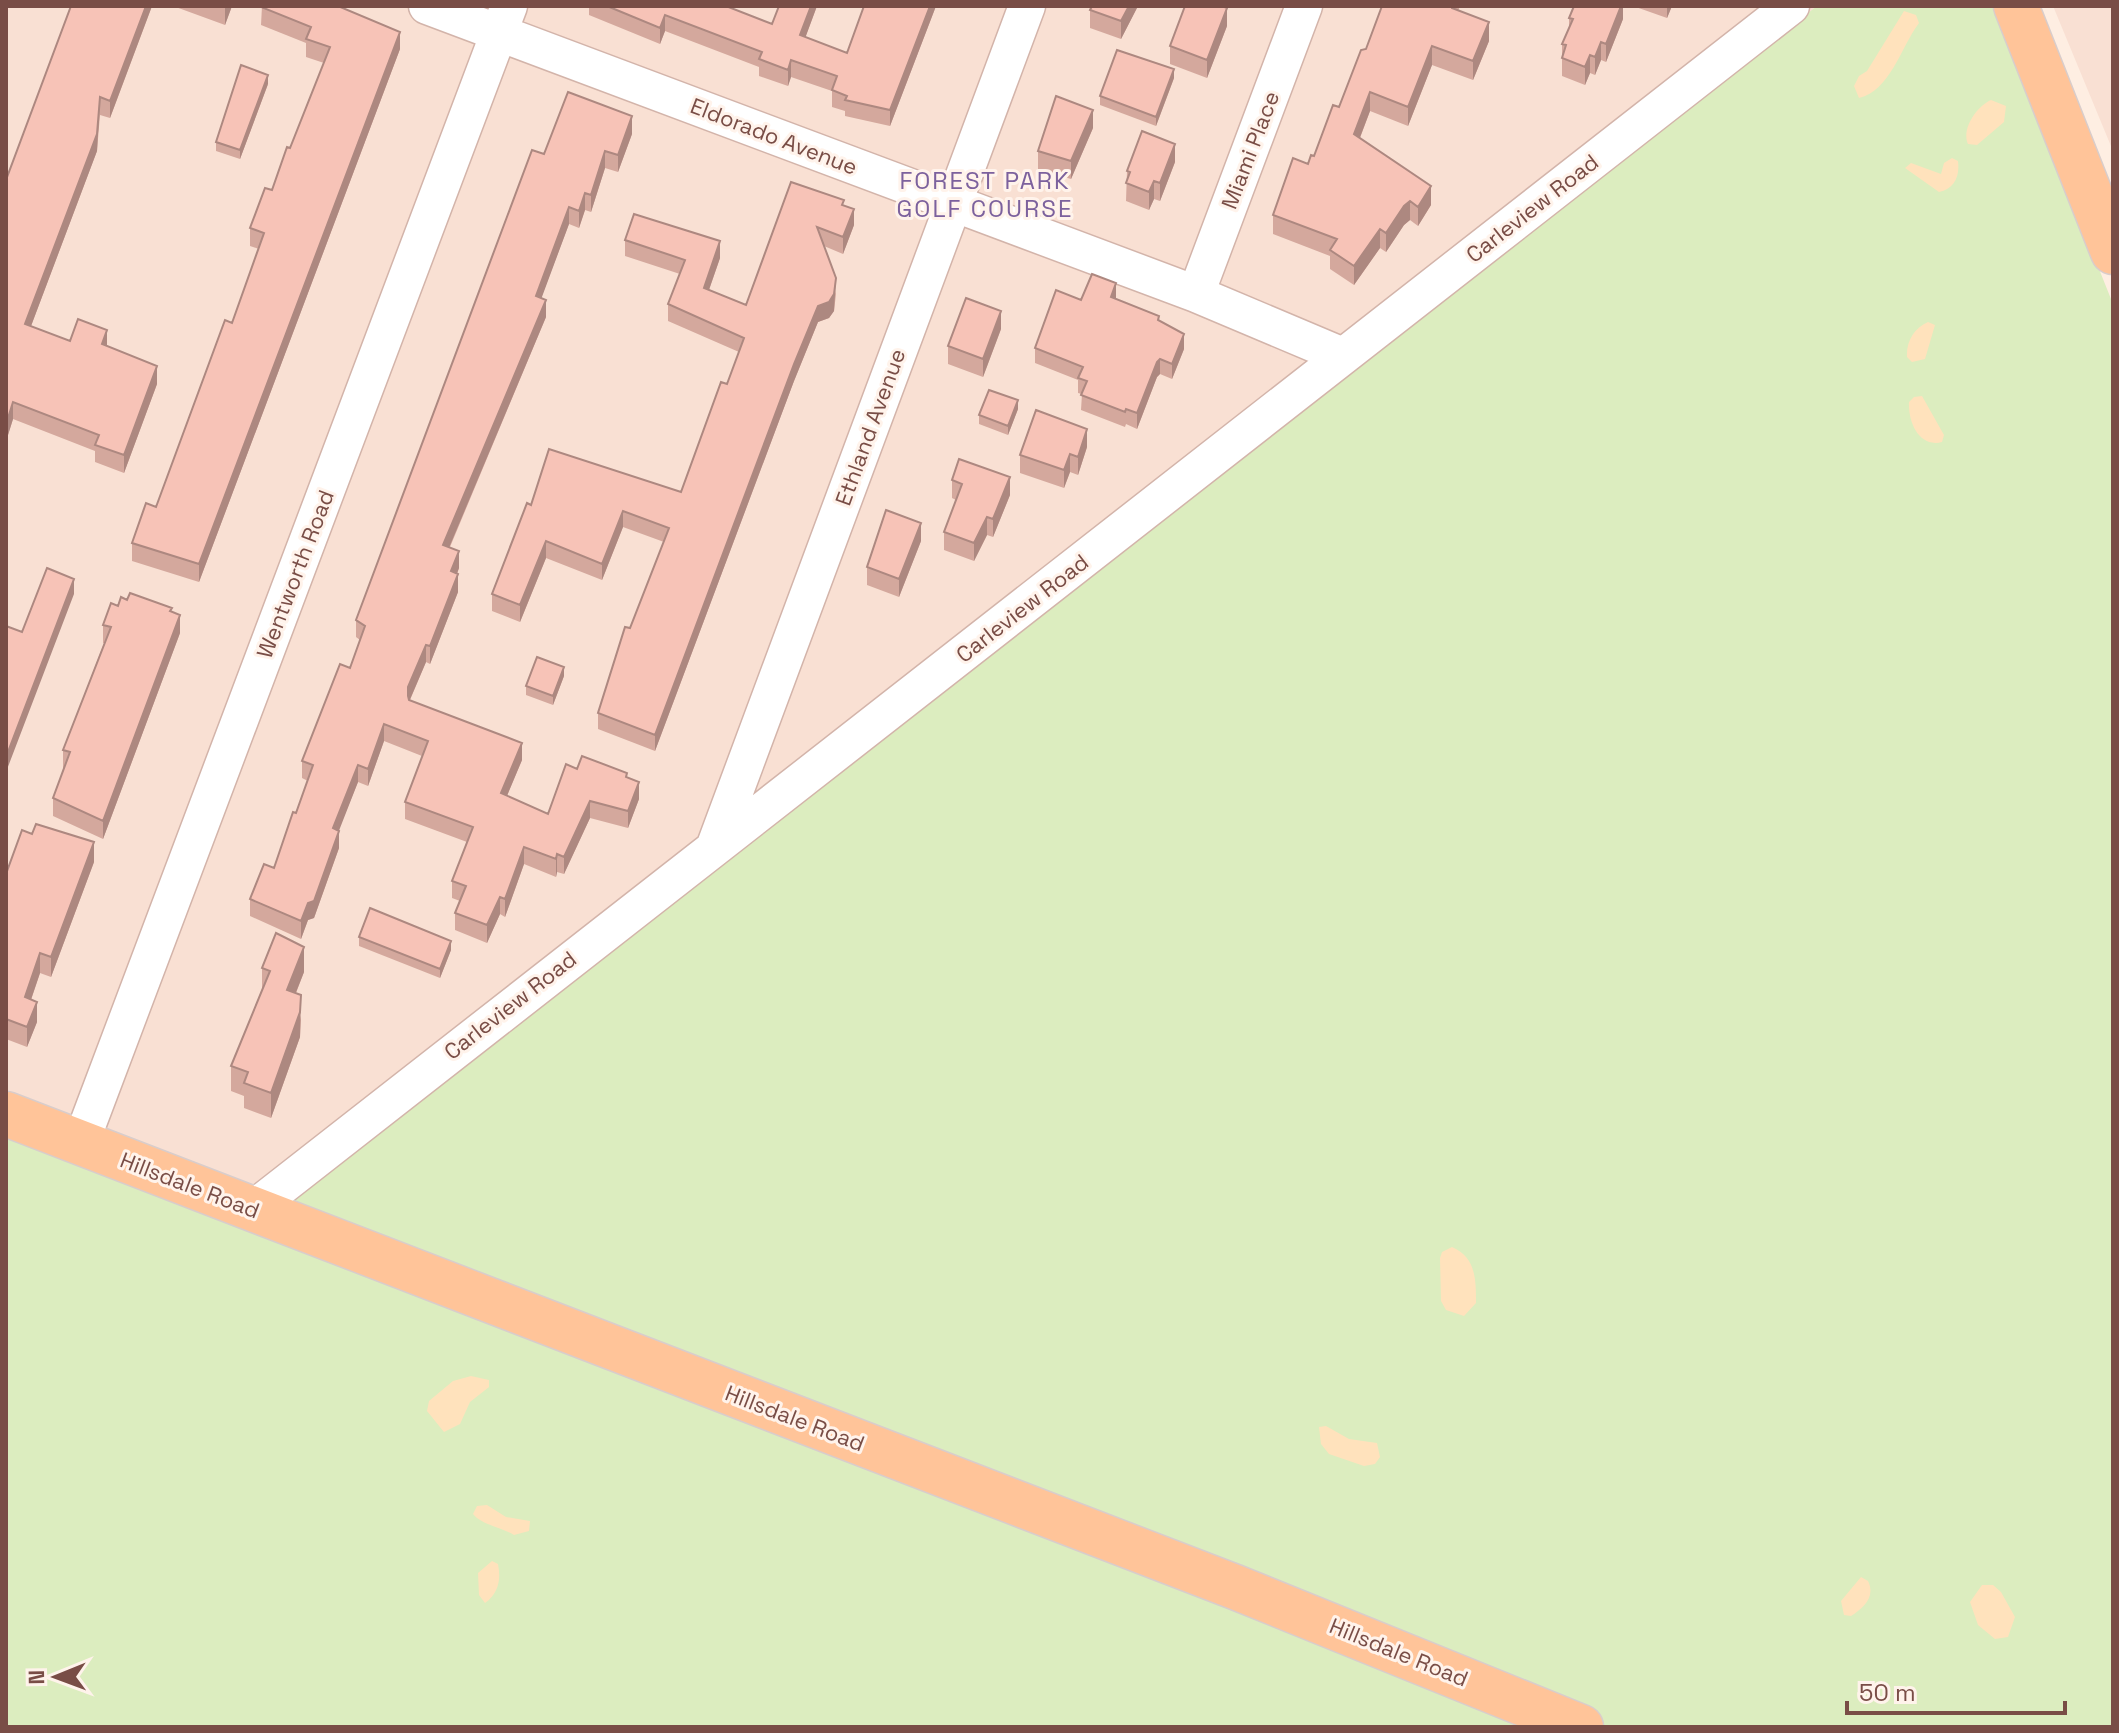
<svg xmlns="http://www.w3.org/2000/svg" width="2119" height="1733" viewBox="0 0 2119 1733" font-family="'Space Grotesk',sans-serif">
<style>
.residential{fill:#f9e0d3}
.green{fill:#dcedbf}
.sand{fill:#ffe2bc}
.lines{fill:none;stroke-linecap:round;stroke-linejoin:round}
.minor-casing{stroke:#d3b4aa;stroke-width:39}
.major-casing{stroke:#d9cdcb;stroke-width:47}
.minor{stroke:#fff;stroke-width:36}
.major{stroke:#ffc499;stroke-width:44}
.wall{fill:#d4a89d}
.shaded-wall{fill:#ad8880}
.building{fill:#f7c3b7;stroke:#ad8880;stroke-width:2}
.labels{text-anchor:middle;stroke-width:6;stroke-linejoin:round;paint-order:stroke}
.street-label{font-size:22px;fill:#794d46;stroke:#fff3eb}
.neighbourhood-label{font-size:24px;letter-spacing:2px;fill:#7c619d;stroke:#fff3eb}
</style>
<rect width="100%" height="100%" fill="#feeee2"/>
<path class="residential" d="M6,6H1817L245,1229L6,1137Z
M2053,6H2113V151Z"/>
<path class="green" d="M1817,6H1994L2113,304V1727H6V1137L245,1228Z"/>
<path class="sand" d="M1904,11L1916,15L1919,23C1901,47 1890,91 1859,98L1854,86L1859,76L1867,71Z
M1991,100L2006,106L2004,122L1977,145L1968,144C1961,129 1977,106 1991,100Z
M1952,158L1958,161C1960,177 1954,189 1939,192L1905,168L1911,163L1941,174L1944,163Z
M1928,322L1935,325L1925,359L1912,362L1907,357C1906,342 1914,328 1928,322Z
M1922,396L1944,435L1942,442C1919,448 1908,422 1909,402L1914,397Z
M1452,1247C1476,1257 1476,1280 1476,1303L1464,1316L1446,1310L1441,1301L1440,1258L1442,1252Z
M471,1376L489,1380V1387L470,1402L460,1424L444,1432L427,1411L429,1401L453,1381Z
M1326,1426L1349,1439L1377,1443L1380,1457L1375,1464L1364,1466L1329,1454L1321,1444L1319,1427Z
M487,1505L506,1517L530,1521L529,1531L514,1535C501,1527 482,1525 473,1514L477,1506Z
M492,1561L498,1564C501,1579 499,1593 485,1603L479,1595L478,1573Z
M1861,1577L1868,1581C1876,1597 1863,1608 1851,1616L1844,1615L1841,1601Z
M1982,1585H1993L2001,1592L2015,1617L2008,1637L1995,1639L1978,1625L1970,1602Z"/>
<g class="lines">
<defs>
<path id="minor" d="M427,6L1196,294L1343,356
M1196,294L1304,6
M714,848L1027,6
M81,1142L509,6
M253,1209L1791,6"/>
<path id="major" d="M2016,6L2113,252
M6,1114L1235,1587L1581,1727"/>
</defs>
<use href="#minor" class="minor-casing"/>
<use href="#major" class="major-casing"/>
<use href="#minor" class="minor"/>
<use href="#major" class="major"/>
</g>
<path class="wall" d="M71,6H152L110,118L100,115L97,151L31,326L70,341L107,346L157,384L124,473L95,462V451L13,419L8,435H6V180Z
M173,6H232L225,25Z
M262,6L400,49L199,582L132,561V543L156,507L232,323L259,249L250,246V228L272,190L290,148L324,63L306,57V43L261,25Z
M589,6H726L772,24L817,6L805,38L847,53L936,6L890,126L845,116V111L832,107V91L791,77L788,86L759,76V67L665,31L660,44L589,15Z
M1138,6L1121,39L1090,28V10Z
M1382,6H1460L1458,11L1489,41L1473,80L1432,65L1408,126L1370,111L1360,138L1431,205L1418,226L1410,220L1404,225L1386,252L1380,248L1354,285L1330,269V256L1273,234V215L1314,156L1339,107L1366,49Z
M1623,6V19L1606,62L1601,60L1595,75L1590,73L1585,85L1562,76V44L1569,28V18Z
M1633,6H1672L1667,18Z
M1227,26L1207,78L1170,64V46Z
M1174,78L1156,126L1100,105V96Z
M268,84L240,159L216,151V142Z
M1093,128L1071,179L1038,169V151Z
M632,134L618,172L605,168L591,212L585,210L579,228L569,224L541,298L546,317L450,547L459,568L457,574L458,592L430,664L426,662L410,700L522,760L507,796L548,814L577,769L627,778L639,799L628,828L590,818L564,874L557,872L556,877L524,864L505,917L500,914L487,943L455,930V913L460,901L452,898V881L467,842L405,819V802L422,756L384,741L368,786L358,782L338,831L339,848L314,918L308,920L301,939L250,916V899L274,868L308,781L302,778V761L350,668L360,640L356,637V620L544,154Z
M1175,162L1160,201L1154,199L1149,210L1126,201L1127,171Z
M791,182L844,205L854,225L843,254L824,246L836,294L834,311L829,318L818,322L794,381L655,751L598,729V713L630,628L664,542L623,527L602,580L546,558L520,622L492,611V594L531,505L681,492L727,384L739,352L668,321V304L680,274L625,256V240L720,258L709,290L746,305Z
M1116,299L1159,320L1184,349L1172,379L1160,374L1157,377L1137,429L1126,424L1125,427L1081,410L1082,394L1078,393V380L1035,363V348L1081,300Z
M1001,329L983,377L948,364V346Z
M1018,409L1008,435L979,424V415Z
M1087,447L1078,475L1070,472L1064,488L1020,473V455Z
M952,480L1010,495L993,537L987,535L974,561L944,550V532L956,500L952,498Z
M921,541L899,597L867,585V567Z
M127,600L172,612L180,633L103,839L53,816V798L64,768H63V750L104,643H103V625L118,606Z
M564,676L553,705L526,695V686Z
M94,862L51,977L40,973L31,1000L37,1022L27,1047L6,1039V874Z
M359,937L451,950L440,978L359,946Z
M262,968L304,972L296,993L301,1020L300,1037L271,1118L244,1108V1096L231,1091V1066L262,989Z"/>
<path class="shaded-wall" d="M146,6H152L110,118V101Z
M226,6H232L225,25V8Z
M811,6H817L800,52V35Z
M930,6H936L890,126V110Z
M1129,6H1138L1121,39V21Z
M1621,6H1623V19L1606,62V44Z
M1667,6H1672L1667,18Z
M1227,8V26L1207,78V60Z
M665,15V31L660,44V28Z
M1489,22V41L1473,80V61Z
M400,32V49L199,582V564Z
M1601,42V60L1595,75V57Z
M1432,46V65L1408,126V107Z
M1590,55V73L1585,85V67Z
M791,60V77L788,86V70Z
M1174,69V78L1156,126V117Z
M268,75V84L240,159V150Z
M1370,92V111L1354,153V134Z
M100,97L97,151L25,342V324Z
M1093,110V128L1071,179V161Z
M632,116V134L618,172V155Z
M1175,144V162L1160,201V183Z
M605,151V168L591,212V195Z
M1154,181V199L1149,210V192Z
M1431,186V205L1418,226V207Z
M585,193V210L579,228V211Z
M1410,201V220L1404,225L1386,252V233L1404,206Z
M569,207V224L536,313V296Z
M854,209V225L843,254V237Z
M1380,229V248L1354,285V266Z
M720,241V258L704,304V288Z
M836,278L834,311L829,318L818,322L794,381L655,751V735L794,364L818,306Z
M1116,283V299L1111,297Z
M546,300V317L443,562V545Z
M1001,311V329L983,377V359Z
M107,330V347L102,344Z
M1184,334V349L1172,379V364Z
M1160,359V374L1157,377L1137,429V413L1157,362Z
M157,366V384L124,473V455Z
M1018,400V409L1008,435V426Z
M13,402V419L8,435V418Z
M1087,429V447L1078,475V457Z
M1070,454V472L1064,488V470Z
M1010,477V495L993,537V519Z
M623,511V527L602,580V564Z
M987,517V535L974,561V543Z
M921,523V541L899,597V579Z
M546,541V558L520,622V605Z
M459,551V568L451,589V571Z
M458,574V592L430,664V646Z
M74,579V594L6,772V757Z
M180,615V633L103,839V821Z
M426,645V662L408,704V687Z
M564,667V676L553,705V696Z
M384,724V741L368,786V769Z
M522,743V760L501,810V793Z
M358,765V782L333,846V828Z
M639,782V799L628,828V811Z
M590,801V818L564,874V857Z
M339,831V848L314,918L308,920L301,939V921Z
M94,842V862L51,977V957Z
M524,847V864L505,917V899Z
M557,854V872L556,877V859Z
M500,897V914L487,943V925Z
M451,941V950L440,978V969Z
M304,947V972L287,1015V990Z
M40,953V973L25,1017V997Z
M301,995L300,1037L271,1118V1093Z
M37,1002V1022L27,1047V1027Z"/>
<path class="building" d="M71,6H146L110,101L100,97L97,134L25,324L70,341L78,319L107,330L102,344L157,366L124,455L95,445L99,435L13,402L8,418L6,417V180Z
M262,6H338L400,32L199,564L132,543L146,503L156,507L225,320L232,323L264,233L250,228L265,188L272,190L287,147L290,148L330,47L306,39L311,27L261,7Z
M607,6H726L772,24L779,6H811L800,35L847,53L864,6H930L890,110L845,100L847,96L832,90L837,76L791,60L788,70L759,59L762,52L665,15L660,28Z
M1092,6H1129L1121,21L1090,10Z
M1185,6H1222L1227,8L1207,60L1170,46Z
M1382,6H1452V8L1489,22L1473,61L1432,46L1408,107L1370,92L1354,134L1431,186L1418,207L1410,201L1404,206L1386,233L1380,229L1354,266L1330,250L1337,239L1273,215L1293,158L1308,164L1311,155L1314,156L1333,105L1339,107L1361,50L1366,49Z
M1574,6H1621L1606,44L1601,42L1595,57L1590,55L1585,67L1562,58L1566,45L1562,44L1573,19L1569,18Z
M1117,50L1174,69L1156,117L1100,96Z
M241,65L268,75L240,150L216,142Z
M568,92L632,116L618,155L605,151L591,195L585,193L579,211L569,207L536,296L546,300L443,545L459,551L451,571L458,574L430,646L426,645L408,687V696L409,700L522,743L501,793L548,814L566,764L577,769L582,756L627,773L626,777L639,782L628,811L590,801L564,857L557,854L556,859L524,847L505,899L500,897L487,925L455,913L466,886L452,881L473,827L405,802L428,741L384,724L368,769L358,765L333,828L339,831L314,901L308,903L301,921L250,899L264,864L274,868L293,812L296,813L313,765L302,761L340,664L350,668L365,626L356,620L532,150L544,154Z
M1056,96L1093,110L1071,161L1038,151Z
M1142,131L1175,144L1160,183L1154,181L1149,192L1126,183L1130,172L1127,171Z
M791,182L844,200L842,205L854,209L843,237L817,227L836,278L834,294L829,302L818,306L794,364L655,735L598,713L625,627L630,628L669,528L623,511L602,564L546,541L520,605L492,594L527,503L531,505L549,449L681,492L721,382L727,384L744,338L668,304L685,260L625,240L634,214L720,241L704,288L746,305Z
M1092,274L1116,283L1111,297L1159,316L1158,320L1184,334L1172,364L1160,359L1157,362L1137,413L1126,409L1125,412L1081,395L1087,381L1078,378L1083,367L1035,348L1056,290L1081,300Z
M966,298L1001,311L983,359L948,346Z
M989,390L1018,400L1008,426L979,415Z
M1036,410L1087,429L1078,457L1070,454L1064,470L1020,455Z
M959,459L1010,477L993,519L987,517L974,543L944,532L962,484L952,480Z
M886,510L921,523L899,579L867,567Z
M47,568L74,579L6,757V626L22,632Z
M130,593L172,608L170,611L180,615L103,821L53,798L70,752L63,750L111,627L103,625L111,603L118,606L121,597L127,600Z
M537,657L564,667L553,696L526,686Z
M36,824L94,842L51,957L40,953L25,997L37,1002L27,1027L6,1019V874L22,830L32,834Z
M370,908L451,941L440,969L359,937Z
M276,933L304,947L287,990L301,995L300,1012L271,1093L244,1083L248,1072L231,1066L270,971L262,968Z"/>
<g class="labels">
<g class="street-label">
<text transform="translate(774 136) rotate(21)" y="8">Eldorado Avenue</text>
<text transform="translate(1250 150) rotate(-69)" y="8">Miami Place</text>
<text transform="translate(1532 208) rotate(-38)" y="8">Carleview Road</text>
<text transform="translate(870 427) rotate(-70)" y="8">Ethland Avenue</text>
<text transform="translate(295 574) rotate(-69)" y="8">Wentworth Road</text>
<text transform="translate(1022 608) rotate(-38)" y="8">Carleview Road</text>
<text transform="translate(510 1005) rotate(-38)" y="8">Carleview Road</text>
<text transform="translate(190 1185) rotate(21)" y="8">Hillsdale Road</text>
<text transform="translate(795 1418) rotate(21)" y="8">Hillsdale Road</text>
<text transform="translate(1399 1652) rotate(22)" y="8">Hillsdale Road</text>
</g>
<g class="neighbourhood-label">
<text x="985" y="189">FOREST PARK<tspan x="985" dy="28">GOLF COURSE</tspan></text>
</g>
</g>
<rect width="2119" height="1733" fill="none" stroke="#794d46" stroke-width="16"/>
<g transform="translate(56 1677) rotate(269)" stroke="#fff3eb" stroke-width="6" paint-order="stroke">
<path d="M0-6L14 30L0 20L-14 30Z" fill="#794d46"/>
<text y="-12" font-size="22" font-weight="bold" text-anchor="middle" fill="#794d46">N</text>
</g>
<path d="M1847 1701v12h218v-12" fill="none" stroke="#794d46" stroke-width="4"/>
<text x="1859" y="1701" font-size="24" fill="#794d46" stroke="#fff3eb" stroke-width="6" paint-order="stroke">50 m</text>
</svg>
